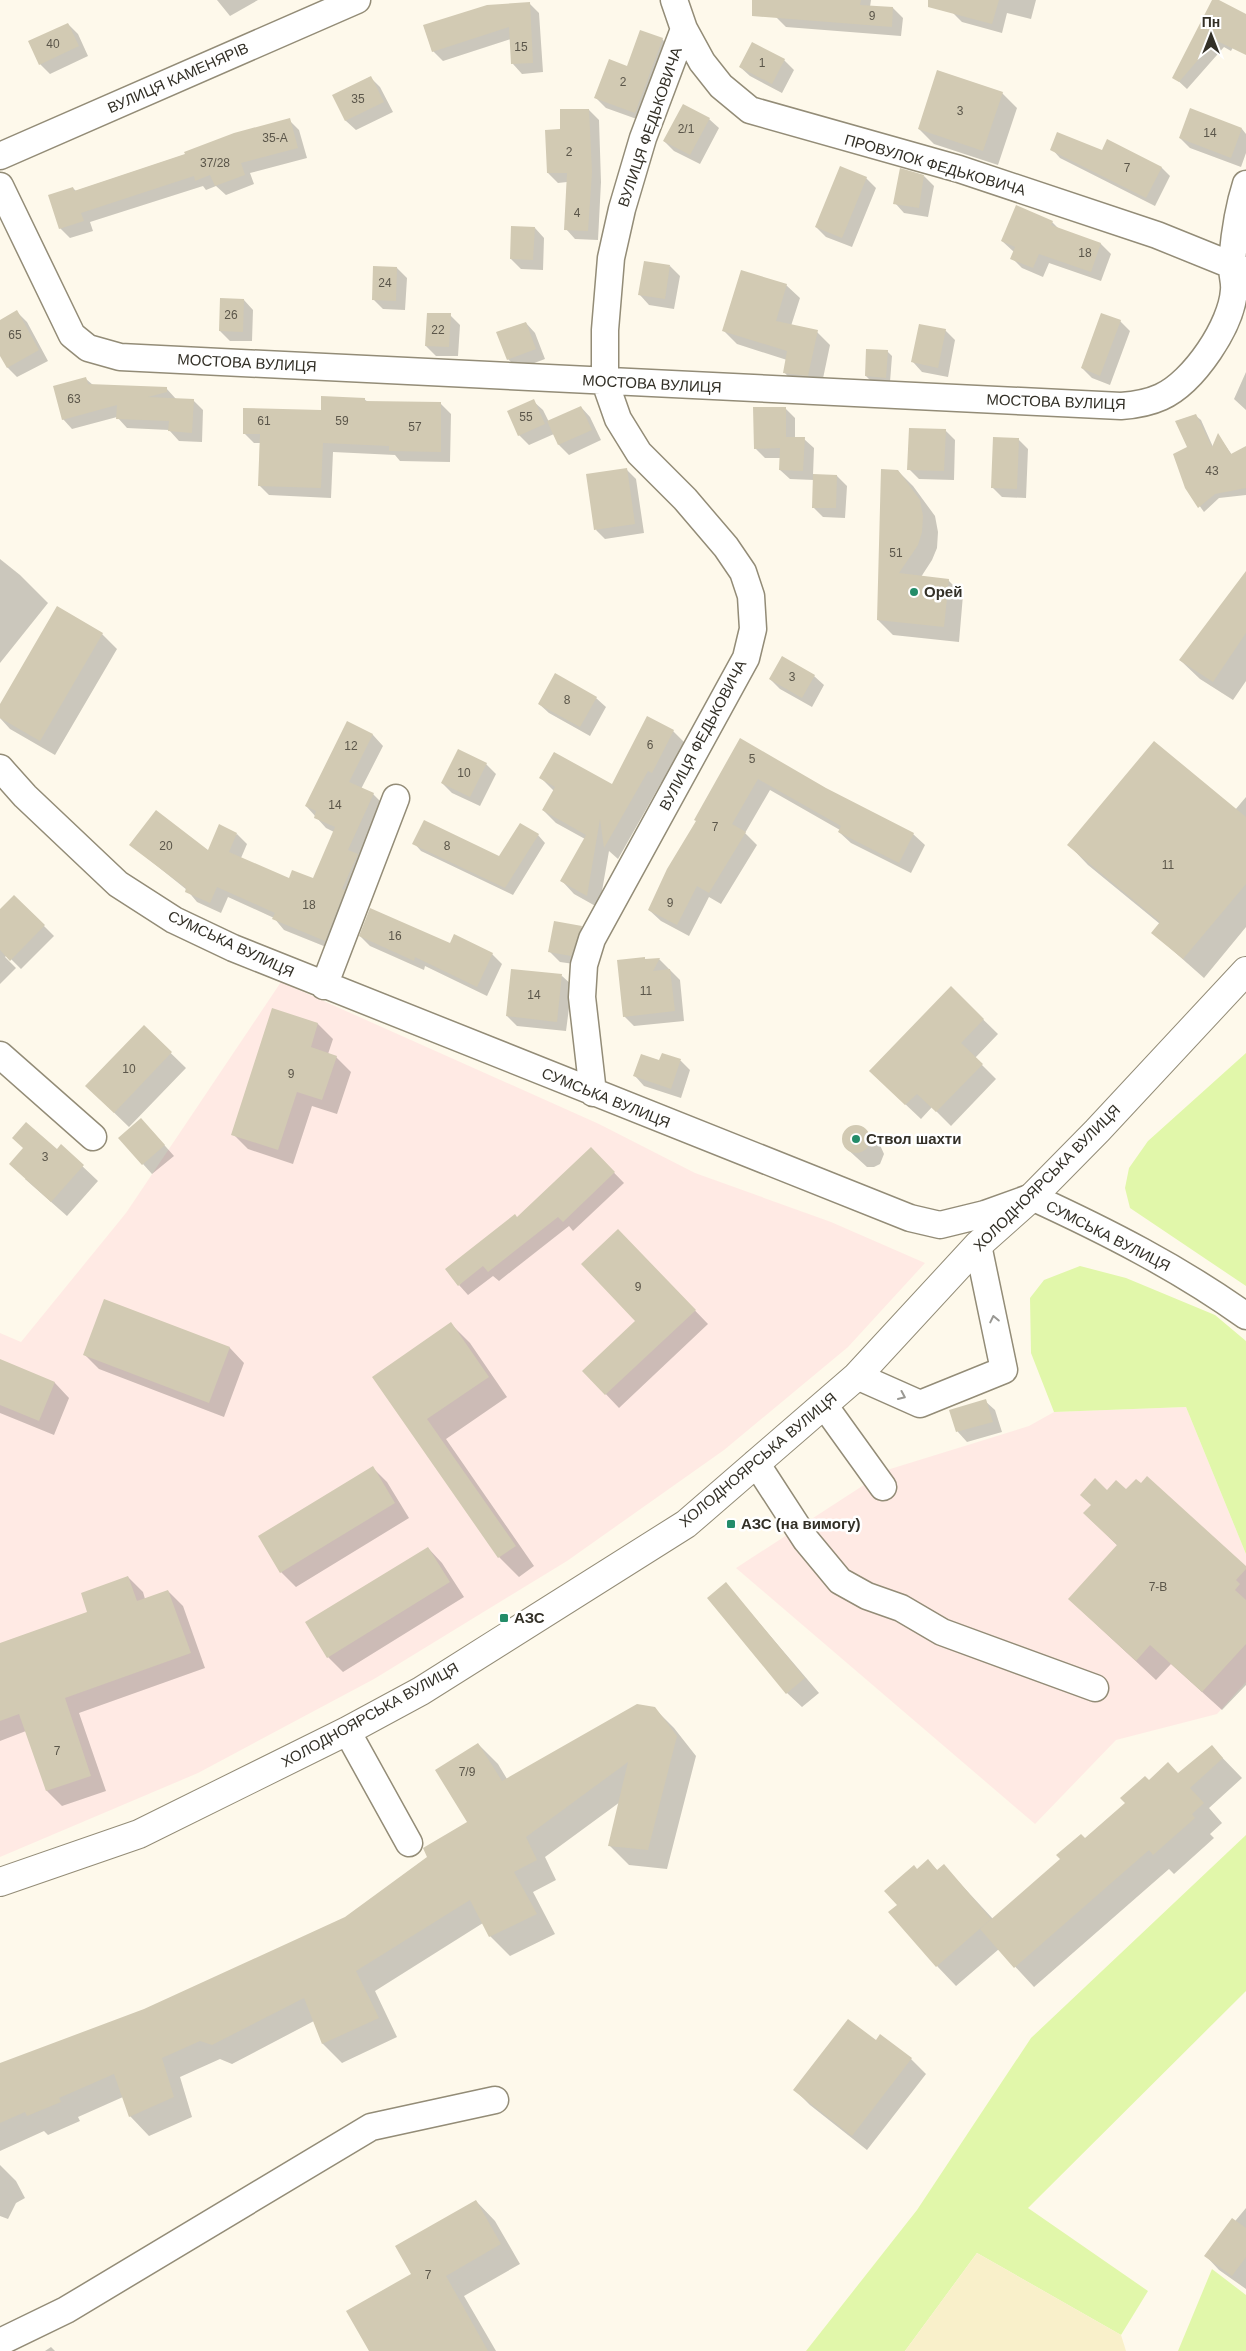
<svg xmlns="http://www.w3.org/2000/svg" width="1246" height="2351" viewBox="0 0 1246 2351" font-family="Helvetica,sans-serif">
<style>
.industrial{fill:#ffeae4}
.green{fill:#e1f7aa}
.sand{fill:#f9f0ca}
.shadow{fill:#0003}
.building{fill:#d2cab3}
.lines{fill:none;stroke-linecap:round;stroke-linejoin:round}
.minor-casing{stroke:#938c77;stroke-width:29}
.major-casing{stroke:#938c77;stroke-width:30}
.minor{stroke:#fff;stroke-width:26}
.major{stroke:#fff;stroke-width:28}
.oneway{stroke:#999893}
.poi-dot{fill:#238c69;stroke:#fff;stroke-width:2}
.labels{text-anchor:middle;stroke-width:5;stroke-linejoin:round;paint-order:stroke}
.number-label{font-size:12px;fill:#5b564a}
.street-label{font-size:15px;fill:#333027;stroke:#fff}
.poi-label{font-size:15px;font-weight:bold;fill:#333027;stroke:#fff;text-anchor:start}
</style>
<rect width="100%" height="100%" fill="#fef9eb"/>
<path class="industrial" d="M281,982L599,1124L695,1173L831,1222L925,1263L848,1347L724,1450L567,1561L374,1679L198,1773L0,1857V1333L21,1342L126,1213Z
M1186,1407L1246,1554V1682L1217,1714L1116,1740L1035,1824L736,1568L887,1470L1029,1426L1054,1412Z"/>
<path class="green" d="M1246,1053V1286L1130,1208L1125,1188L1129,1168L1148,1141Z
M1080,1266L1126,1278L1215,1315L1246,1341V1554L1186,1407L1054,1412L1031,1353L1030,1298L1044,1280Z
M1246,1835V1991L1028,2208L1148,2291L1121,2335L977,2253L905,2351H806L917,2210L1031,2038Z
M1212,2269L1246,2295V2351H1178Z"/>
<path class="sand" d="M977,2253L1121,2335L1126,2351H905Z"/>
<path class="shadow" d="M217,0H258L230,16Z
M777,0H871L870,7L893,8L903,18L901,36L786,27L776,17Z
M954,0H1036L1031,19L1007,13L1002,33L962,22L952,12Z
M1213,0L1246,19V22L1231,51L1224,47L1187,89L1174,77Z
M529,3L539,13L543,72L522,74L513,64L511,39L443,61L433,51Z
M68,24L78,34L88,56L50,74L40,64Z
M662,39L672,49L645,122L606,108L596,98L628,67Z
M784,60L794,70L782,93L750,76L740,67Z
M370,77L380,87L393,112L356,130L346,121L334,96Z
M1002,93L1017,108L998,165L934,144L919,129Z
M589,110L599,120L601,182L598,240L575,239L566,229L567,182L558,183L548,173L561,130Z
M709,119L719,128L700,164L674,151L664,141Z
M289,120L299,130L307,158L250,173L254,184L226,195L216,186L206,190L203,186L90,222L93,231L70,238L60,228L73,188L76,191Z
M1242,129L1246,134V153L1241,167L1190,148L1180,138Z
M1108,141L1162,168L1170,176L1155,206L1060,158L1052,149L1102,152Z
M924,176L934,186L928,217L904,213L895,203Z
M866,178L876,188L852,247L826,237L816,227Z
M1052,222L1060,230L1101,244L1111,254L1101,281L1049,263L1043,277L1022,268L1012,258L1014,252L1002,241Z
M535,228L544,238L543,270L521,269L511,259Z
M670,266L680,276L674,309L649,305L640,295Z
M397,268L407,278L405,310L383,309L373,299Z
M786,285L800,298L791,326L817,332L830,345L821,388L797,386L784,372L787,360L737,344L724,331Z
M244,300L253,310L252,341H230L220,331Z
M17,312L27,322L48,361L17,377L8,368L0,354V321Z
M450,315L460,325L458,356H436L426,346Z
M1120,321L1130,331L1110,385L1092,378L1082,368Z
M526,323L535,333L545,359L518,369L508,359Z
M945,330L955,340L948,377L922,372L913,362Z
M887,351L892,356L890,382L871,381L866,376Z
M1246,372V410L1234,399Z
M86,379L93,385L166,388L176,399L193,400L203,410L202,442L179,441L169,430L127,428L117,417L72,429L63,419Z
M364,399L368,402L441,404L451,414L450,462L400,461L395,455L333,452L331,498L269,495L259,485L260,443H254L244,433Z
M533,401L543,410L549,422L581,407L590,417L601,440L569,455L559,445L554,434L529,445L519,435Z
M785,408L795,418V438L804,439L814,448L813,475L837,476L847,486L845,518L823,517L813,507L814,480L790,479L780,470L781,458H765L755,448Z
M1196,416L1201,420L1213,447L1218,435L1232,455L1246,447V495L1219,498L1204,512L1186,487L1188,448Z
M945,430L955,440L954,480L919,479L909,469Z
M1018,439L1028,449L1026,498L1002,497L992,487Z
M626,469L636,479L644,533L605,539L596,530Z
M898,471L913,486L935,516L938,532L937,548L932,560L921,577L948,580L963,595L959,642L893,635L878,620Z
M0,559L20,575L48,603L0,663Z
M1246,587V681L1233,700L1200,679L1180,660Z
M102,634L117,649L55,755L10,729L0,718V706Z
M814,676L824,685L812,707L780,689L770,679Z
M596,698L606,707L590,736L549,713L539,704Z
M348,723L373,735L383,746L361,789L373,794L384,805L336,951L284,930L274,918L228,897L221,913L197,902L187,890L131,845L208,852L237,834L247,844L241,858L290,880L314,879L334,832L326,828L306,806Z
M673,731L686,744L665,785L661,783L618,859L609,851L599,908L574,894L562,881L585,839L556,823L543,810L554,791L541,778L612,786Z
M740,740L825,789L913,834L925,845L911,873L851,843L839,832L840,830L770,790L745,833L757,845L721,904L709,897L689,936L661,921L649,910Z
M486,764L496,774L480,806L452,793L442,783Z
M1246,797V927L1204,978L1153,933L1160,924L1088,865L1069,845L1235,810Z
M538,835L545,843L513,895L421,851L414,843L500,858Z
M14,896L54,936L21,969L7,955L5,957L16,968L0,984V911Z
M581,927L591,937L581,965L560,962L550,952Z
M360,936L450,945L492,954L502,964L487,996L425,966L424,970L370,946Z
M659,959L680,980L684,1021L634,1026L624,1016L618,961Z
M562,976L572,985L566,1031L517,1026L507,1016Z
M951,988L998,1034L975,1058L996,1079L951,1126L932,1107L921,1119L885,1085Z
M273,1010L318,1024L333,1039L328,1054L336,1057L351,1072L337,1114L312,1106L293,1164L248,1149L233,1134Z
M144,1027L186,1068L129,1127L102,1101Z
M662,1054L681,1061L690,1070L681,1098L644,1086L635,1076L660,1062Z
M858,1126L865,1130L880,1145L884,1154L880,1164L874,1167H867L845,1147L843,1139L848,1129Z
M151,1130L174,1156L152,1174L143,1164Z
M61,1146L98,1181L67,1216L25,1179Z
M591,1149L624,1183L573,1231L569,1226L499,1281L493,1276L468,1295L459,1285L518,1219Z
M631,1244L708,1324L619,1408L584,1371L636,1321Z
M105,1301L230,1348L244,1363L224,1417L99,1369L84,1354Z
M451,1324L470,1343L507,1397L446,1439L534,1566L519,1577L499,1557L374,1377Z
M0,1360L55,1383L69,1398L54,1435L0,1413Z
M985,1401L995,1410L1002,1432L967,1442L958,1432L951,1411Z
M372,1467L387,1482L409,1518L296,1587L281,1572Z
M1126,1491L1246,1567V1685L1222,1710L1171,1664L1156,1680L1069,1599L1118,1546L1084,1513L1107,1492Z
M428,1548L442,1563L464,1597L343,1672L328,1657Z
M128,1577L143,1592L145,1599L168,1591L183,1606L205,1668L79,1713L106,1791L62,1806L47,1791L26,1731L0,1741V1644L89,1612Z
M726,1584L819,1693L802,1707L787,1693Z
M654,1708L674,1728L696,1756L667,1869L629,1865L610,1846L620,1802L545,1857L556,1880L533,1892L555,1934L510,1956L490,1936L483,1923L375,1991L397,2037L342,2063L323,2044L314,2021L232,2064L220,2059L180,2077L192,2117L149,2136L130,2116L123,2097L78,2117L80,2121L48,2135L44,2131L0,2151V2065L144,2010L345,1918L428,1857L469,1822L478,1744L498,1764L507,1779Z
M1212,1747L1242,1778L1209,1808L1222,1823L1210,1834L1214,1838L1174,1874L1169,1869L1034,1987L999,1949L956,1986L937,1966L898,1905L918,1870L928,1861L938,1871L944,1866L993,1919L1126,1803L1149,1781L1179,1774Z
M881,2036L911,2059L926,2074L867,2150L810,2105L795,2090L876,2042Z
M0,2165L16,2181L25,2198L16,2203L8,2219L0,2216Z
M476,2201L495,2221L520,2264L464,2296L496,2351H370L413,2274Z
M1246,2208V2289L1219,2270L1206,2256Z
M51,2347L55,2351H45Z"/>
<path class="building" d="M752,0H861L860,5L893,7L892,27L752,16Z
M928,0H999L992,24L928,7Z
M1212,0H1219L1246,14V55L1215,40L1179,82L1172,78Z
M530,2L533,63L511,64L509,27L432,52L423,25L487,5Z
M68,23L79,46L39,65L28,41Z
M640,30L663,38L635,113L594,98L609,59L627,66Z
M752,42L785,59L772,84L739,67Z
M937,70L1003,92L983,151L918,129Z
M371,76L384,102L345,121L332,95Z
M683,104L710,118L690,155L663,141Z
M1190,108L1242,128L1231,158L1179,138Z
M560,109H589L592,172L588,231L564,230L567,173H547L545,130L560,129Z
M290,118L298,148L241,163L245,175L215,186L210,175L195,181L194,176L81,213L84,221L59,229L48,195L73,187L74,191L185,154L184,152L234,133Z
M1057,132L1102,150L1107,139L1162,167L1146,198L1050,150Z
M840,166L867,177L842,238L815,227Z
M900,168L924,175L919,208L893,204Z
M1016,205L1053,221L1051,225L1101,243L1091,272L1039,254L1033,268L1010,259L1015,247L1001,241Z
M511,226L535,227L533,260L510,259Z
M644,261L670,265L665,299L638,295Z
M373,266L397,267L396,301L372,300Z
M741,270L787,284L776,321L818,330L808,376L783,373L787,351L722,331Z
M220,298L244,299L243,332L219,331Z
M17,310L39,350L7,368L0,356V320Z
M427,313H451L449,347L425,346Z
M1101,313L1121,320L1100,376L1081,368Z
M526,322L536,349L507,360L496,332Z
M919,324L946,329L938,368L911,362Z
M866,349L888,350L886,378L865,376Z
M86,377L88,384L167,387V392L148,397L194,399L192,433L168,431L169,421L116,419L117,405L62,420L53,386Z
M321,396L365,398V401L441,402V452L389,451V446L323,443L321,488L258,486L260,434H243V408L321,410Z
M534,399L545,424L518,436L507,411Z
M581,406L592,430L558,445L547,421Z
M753,407H786V437H805L803,471L779,470L780,448L754,449Z
M1196,414L1212,447L1218,433L1231,454L1246,446V488L1215,494L1198,508L1185,488L1173,454L1187,447L1175,421Z
M909,428L946,429L944,471L907,470Z
M993,437L1019,438L1017,489L991,488Z
M627,468L635,524L594,530L586,474Z
M881,469L898,470L920,500L923,516L922,532L918,545L899,573L949,579L944,627L877,620Z
M813,474L837,475L836,508H812Z
M1246,571V633L1213,682L1179,660Z
M57,606L103,633L40,741L0,718V704Z
M782,656L815,675L802,698L769,679Z
M555,673L597,697L580,727L538,704Z
M647,716L674,730L652,773L648,771L604,848L600,819L587,896L560,881L586,835L542,810L555,787L539,778L554,752L612,784Z
M347,721L373,734L349,782L374,793L348,850L358,854L342,889L345,890L325,941L272,919L275,913L217,887L210,903L185,892L186,888L129,845L156,810L208,850L219,824L237,833L229,852L289,878L292,870L313,878L335,827L314,818L316,811L305,806Z
M740,738L826,788L914,833L899,863L838,832L841,826L758,779L732,824L746,832L709,893L697,886L677,925L648,910L667,869L696,821L694,820Z
M1154,741L1246,817V884L1183,959L1151,933L1160,922L1067,845Z
M458,749L487,763L470,797L441,783Z
M424,820L499,856L520,823L539,834L505,888L412,844Z
M14,895L45,925L10,961L0,950V909Z
M370,908L450,943L454,934L493,953L477,987L415,957L414,961L359,936Z
M554,921L582,926L571,956L548,952Z
M645,957V959L660,958L653,971L670,969L675,1011L623,1017L617,960Z
M511,969L562,974L557,1022L506,1016Z
M951,986L984,1019L961,1043L983,1064L936,1112L917,1094L905,1105L869,1071Z
M272,1008L318,1023L311,1047L337,1056L322,1100L297,1092L278,1150L231,1135Z
M144,1025L172,1052L114,1113L85,1086Z
M662,1053L681,1059L671,1089L633,1076L641,1054L659,1060Z
M141,1118L165,1145L142,1165L118,1138Z
M26,1122L57,1149L61,1144L84,1165L51,1202L9,1164L23,1148L12,1138Z
M842 1139a14 14 0 1 1 28 0a14 14 0 1 1-28 0Z
M591,1147L615,1172L563,1222L558,1217L488,1272L483,1266L458,1286L445,1269L515,1214L517,1217Z
M618,1229L696,1310L605,1395L582,1371L635,1321L581,1264Z
M104,1299L230,1347L209,1403L83,1355Z
M451,1322L489,1377L427,1419L516,1546L498,1558L372,1377Z
M0,1359L55,1382L39,1421L0,1405Z
M986,1399L993,1422L956,1432L949,1410Z
M373,1466L395,1503L280,1573L258,1536Z
M1147,1476L1246,1566V1569L1236,1580L1240,1584L1235,1590L1246,1600V1644L1202,1692L1150,1645L1136,1661L1068,1599L1117,1545L1083,1513L1091,1505L1080,1495L1095,1478L1107,1490L1116,1480L1126,1489L1136,1479L1141,1483Z
M428,1547L450,1582L327,1658L305,1622Z
M128,1576L137,1601L168,1590L191,1653L65,1698L91,1776L46,1791L19,1714L0,1721V1643L87,1612L81,1593Z
M726,1582L805,1678L786,1694L707,1598Z
M637,1704L655,1707L677,1736L648,1850L608,1846L628,1762L526,1837L537,1860L514,1872L537,1914L489,1937L470,1900L356,1971L379,2018L322,2044L304,1998L212,2045L200,2041L162,2058L174,2097L129,2117L114,2074L59,2098L61,2102L27,2116L25,2112L0,2123V2063L144,2009L345,1917L427,1857L423,1848L467,1822L435,1770L478,1743L502,1781Z
M1212,1745L1223,1758L1190,1788L1204,1803L1192,1814L1195,1818L1153,1855L1149,1850L1014,1968L980,1929L1060,1859L1056,1855L1081,1834L1085,1838L1125,1803L1120,1798L1145,1776L1149,1780L1168,1762L1178,1773Z
M928,1859L937,1870L944,1864L991,1919L936,1967L888,1912L897,1905L884,1891L914,1865L917,1869Z
M848,2019L876,2040L880,2034L912,2058L852,2136L793,2090Z
M476,2200L501,2244L446,2276L488,2351H369L346,2311L411,2274L395,2246Z
M1232,2218L1246,2228V2257L1232,2276L1204,2256Z"/>
<g class="lines">
<defs>
<path id="minor" d="M674,0L684,29L702,62L721,86L750,110L959,169L1157,235L1246,271
M0,156L357,0
M0,186L72,335L88,348L120,357L1121,406C1135,405 1148,403 1161,397C1194,382 1232,325 1234,290C1235,281 1231,272 1232,263C1234,237 1238,209 1246,184
M0,768L25,796L118,884L174,920L233,948L910,1218L940,1225L985,1214L1032,1197C1106,1231 1179,1268 1246,1316
M324,986L396,798
M0,1055L93,1137
M593,1093L582,997L584,965L592,939L746,658L753,629L751,596L743,572L726,547L685,499L639,453L618,419L605,382V330L611,258L622,209L643,138L684,29
M857,1376L920,1404L1004,1370L978,1245
M824,1405L883,1487
M756,1463L806,1540L840,1581L867,1596L901,1608L942,1632L1095,1688
M347,1731L409,1843
M0,2342L66,2310L371,2127L495,2100"/>
<path id="major" d="M0,1882L139,1834L347,1731L421,1691L686,1524L857,1376L978,1245L1032,1197L1097,1131L1246,971"/>
</defs>
<use href="#minor" class="minor-casing"/>
<use href="#major" class="major-casing"/>
<use href="#minor" class="minor"/>
<use href="#major" class="major"/>
</g>
<defs><path id="oneway-chevron" d="M-2-3.5L2.5 0L-2 3.5" fill="none" stroke-width="1.6" stroke-linecap="round" stroke-linejoin="round" transform="scale(1.25)"/></defs>
<g class="oneway">
<use href="#oneway-chevron" transform="translate(994 1319) rotate(-102)"/>
<use href="#oneway-chevron" transform="translate(902 1396) rotate(24)"/>
</g>
<g class="poi-dot">
<circle cx="914" cy="592" r="5"/>
<circle cx="856" cy="1139" r="5"/>
<rect x="726" y="1519" width="10" height="10" rx="2.5"/>
<rect x="499" y="1613" width="10" height="10" rx="2.5"/>
</g>
<g class="labels">
<g class="number-label">
<text x="872" y="20">9</text>
<text x="53" y="48">40</text>
<text x="521" y="51">15</text>
<text x="762" y="67">1</text>
<text x="623" y="86">2</text>
<text x="358" y="103">35</text>
<text x="960" y="115">3</text>
<text x="686" y="133">2/1</text>
<text x="1210" y="137">14</text>
<text x="275" y="142">35-А</text>
<text x="569" y="156">2</text>
<text x="215" y="167">37/28</text>
<text x="1127" y="172">7</text>
<text x="577" y="217">4</text>
<text x="1085" y="257">18</text>
<text x="385" y="287">24</text>
<text x="231" y="319">26</text>
<text x="438" y="334">22</text>
<text x="15" y="339">65</text>
<text x="74" y="403">63</text>
<text x="526" y="421">55</text>
<text x="264" y="425">61</text>
<text x="342" y="425">59</text>
<text x="415" y="431">57</text>
<text x="1212" y="475">43</text>
<text x="896" y="557">51</text>
<text x="792" y="681">3</text>
<text x="567" y="704">8</text>
<text x="650" y="749">6</text>
<text x="351" y="750">12</text>
<text x="752" y="763">5</text>
<text x="464" y="777">10</text>
<text x="335" y="809">14</text>
<text x="715" y="831">7</text>
<text x="166" y="850">20</text>
<text x="447" y="850">8</text>
<text x="1168" y="869">11</text>
<text x="670" y="907">9</text>
<text x="309" y="909">18</text>
<text x="395" y="940">16</text>
<text x="646" y="995">11</text>
<text x="534" y="999">14</text>
<text x="129" y="1073">10</text>
<text x="291" y="1078">9</text>
<text x="45" y="1161">3</text>
<text x="638" y="1291">9</text>
<text x="1158" y="1591">7-В</text>
<text x="57" y="1755">7</text>
<text x="467" y="1776">7/9</text>
<text x="428" y="2279">7</text>
</g>
<g class="street-label">
<text transform="translate(178 78) rotate(-24)" y="5">ВУЛИЦЯ КАМЕНЯРІВ</text>
<text transform="translate(650 127) rotate(-71)" y="5">ВУЛИЦЯ ФЕДЬКОВИЧА</text>
<text transform="translate(935 165) rotate(16)" y="5">ПРОВУЛОК ФЕДЬКОВИЧА</text>
<text transform="translate(247 363) rotate(3)" y="5">МОСТОВА ВУЛИЦЯ</text>
<text transform="translate(652 384) rotate(3)" y="5">МОСТОВА ВУЛИЦЯ</text>
<text transform="translate(1056 402) rotate(2)" y="5">МОСТОВА ВУЛИЦЯ</text>
<text transform="translate(703 735) rotate(-62)" y="5">ВУЛИЦЯ ФЕДЬКОВИЧА</text>
<text transform="translate(231 944) rotate(25)" y="5">СУМСЬКА ВУЛИЦЯ</text>
<text transform="translate(606 1098) rotate(22)" y="5">СУМСЬКА ВУЛИЦЯ</text>
<text transform="translate(1047 1178) rotate(-45)" y="5">ХОЛОДНОЯРСЬКА ВУЛИЦЯ</text>
<text transform="translate(1108 1236) rotate(27)" y="5">СУМСЬКА ВУЛИЦЯ</text>
<text transform="translate(758 1460) rotate(-40)" y="5">ХОЛОДНОЯРСЬКА ВУЛИЦЯ</text>
<text transform="translate(370 1715) rotate(-29)" y="5">ХОЛОДНОЯРСЬКА ВУЛИЦЯ</text>
</g>
<g class="poi-label">
<text x="924" y="597">Орей</text>
<text x="866" y="1144">Ствол шахти</text>
<text x="741" y="1529">АЗС (на вимогу)</text>
<text x="514" y="1623">АЗС</text>
</g>
</g>
<g transform="translate(1211 35)" stroke="#ffffff" stroke-width="4" paint-order="stroke">
<path d="M0-4L9 19L0 12L-9 19Z" fill="#333027"/>
<text y="-8" font-size="14" font-weight="bold" text-anchor="middle" fill="#333027">Пн</text>
</g>
</svg>
